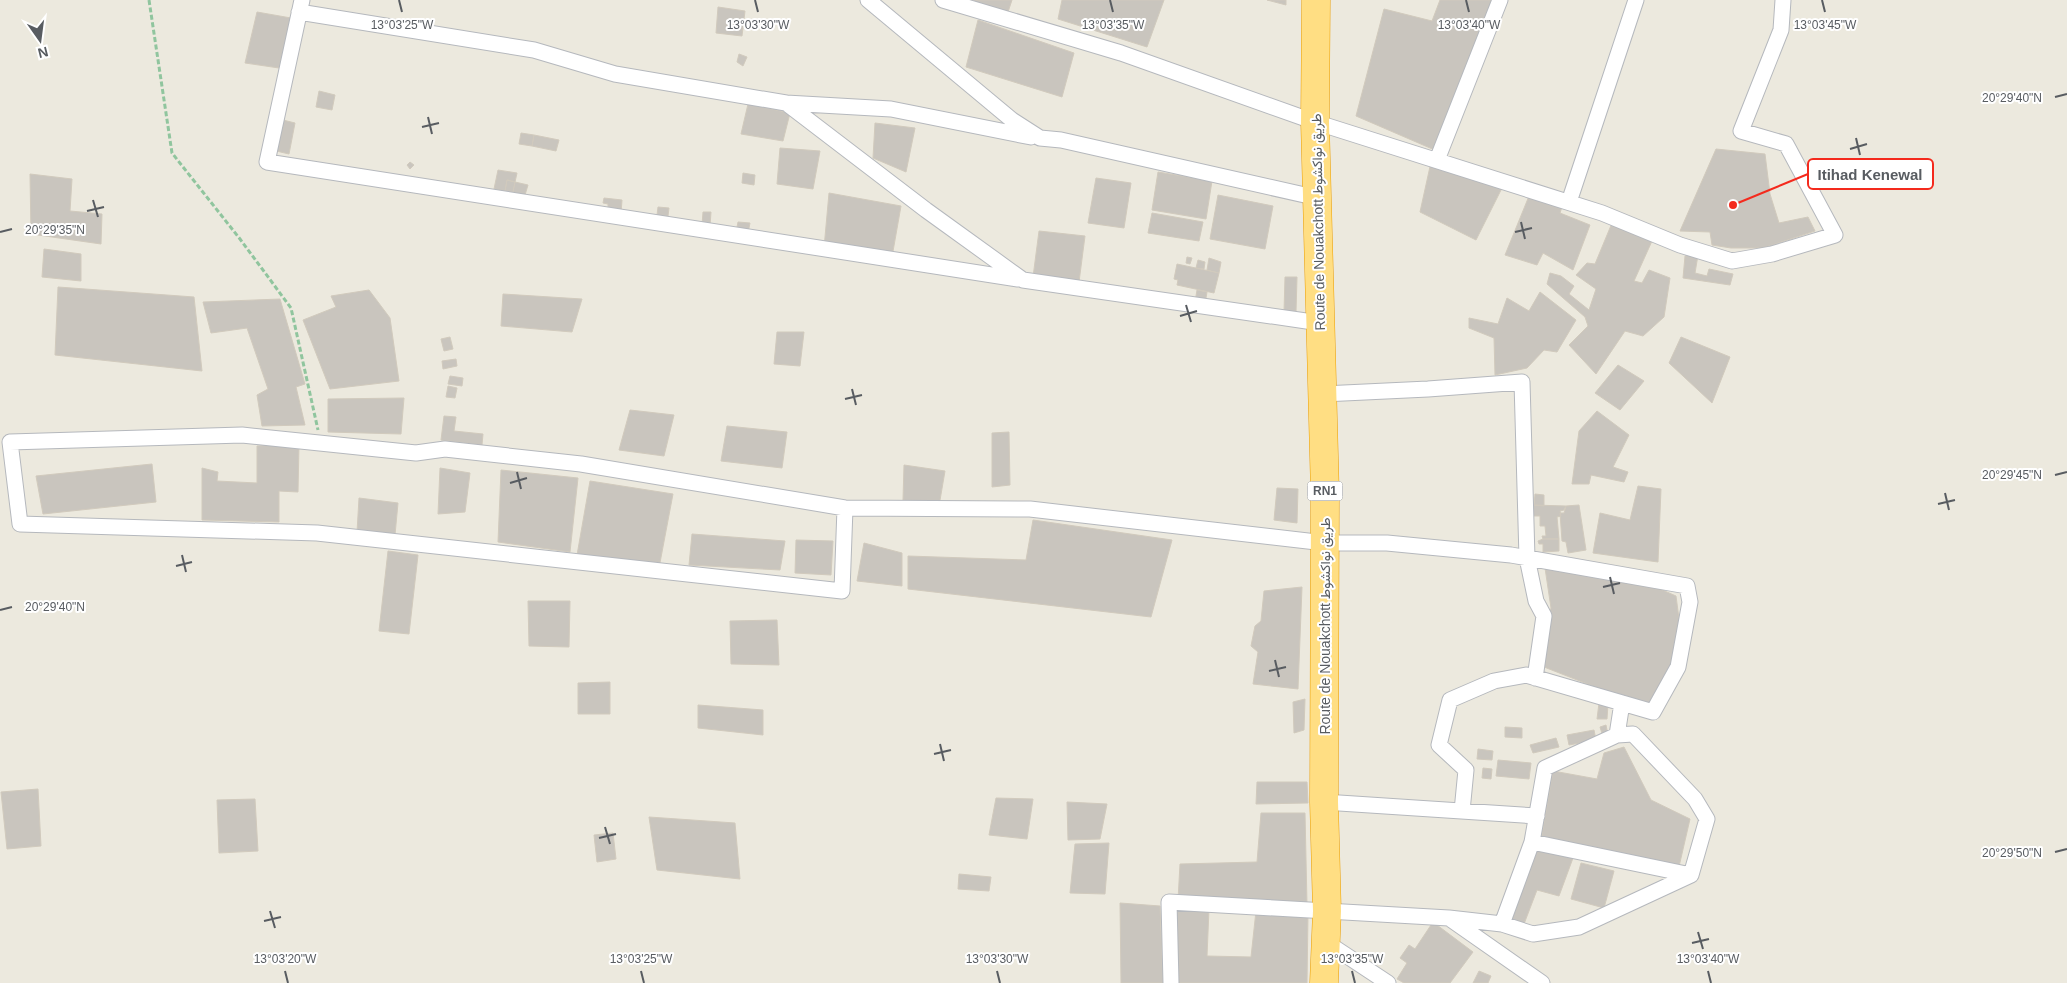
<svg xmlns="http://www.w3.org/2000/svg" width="2067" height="983" viewBox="0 0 2067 983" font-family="Helvetica,Vazirmatn,sans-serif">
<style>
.building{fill:#c9c5be;stroke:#d1cabd}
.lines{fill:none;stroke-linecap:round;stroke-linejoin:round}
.street-casing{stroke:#b5b8bd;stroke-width:17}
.highway-casing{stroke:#eb9e00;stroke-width:29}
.path{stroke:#90c59e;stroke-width:3;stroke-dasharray:5 2.5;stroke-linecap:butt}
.street{stroke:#fff;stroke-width:15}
.highway{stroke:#ffde83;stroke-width:28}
.ticks{fill:none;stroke:#585c61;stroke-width:2}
.labels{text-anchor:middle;stroke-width:4;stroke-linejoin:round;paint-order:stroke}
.shield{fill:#fff;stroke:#8a8d90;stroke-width:1}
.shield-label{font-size:12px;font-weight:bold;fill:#585c61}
.street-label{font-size:14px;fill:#585c61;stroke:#fff}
.ticks-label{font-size:12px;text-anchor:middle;fill:#585c61;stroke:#fff;stroke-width:4;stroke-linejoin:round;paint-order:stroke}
.leader{fill:none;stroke:#f42a1d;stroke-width:2}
.callout-dot{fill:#f42a1d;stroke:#fff;stroke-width:2}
.callout{fill:#fff;stroke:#f42a1d;stroke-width:2}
.callout-label{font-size:15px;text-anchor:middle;font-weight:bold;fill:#585c61}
</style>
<rect width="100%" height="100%" fill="#ece9de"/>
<path class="building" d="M974,0H1012L1008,12L974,3Z
M1062,0H1164L1147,47L1058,19Z
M1267,0H1286V5Z
M1440,0H1495L1437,151L1356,116L1384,9L1432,21Z
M718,7L745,11L742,36L716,33Z
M257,12L291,18L279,68L245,63Z
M978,20L1074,53L1062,97L966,67Z
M739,54L747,57L743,66L737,62Z
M319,91L335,95L332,110L316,107Z
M748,104L790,113L783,141L741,134Z
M279,119L295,123L289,154L272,150Z
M875,123L915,128L906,172L873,158Z
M521,133L534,135L532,146L519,144Z
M534,135L559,140L556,151L532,146Z
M780,148L820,151L813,189L777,184Z
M1716,149L1765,154L1770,194L1779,223L1808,217L1815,231L1763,248H1731L1712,245L1710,232L1680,231Z
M410,162L414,165L410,169L407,165Z
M1431,162L1503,186L1476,240L1420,212Z
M498,170L517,173L515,182L507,180L505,191L494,189Z
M1158,172L1212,181L1206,219L1152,210Z
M743,173L755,175L754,185L742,183Z
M30,174L72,179L70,211L102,214L101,244L31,234Z
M1096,178L1131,183L1124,228L1088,223Z
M507,180L515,182L513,192L505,191Z
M515,182L528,185L525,195L513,192Z
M829,193L901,206L892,257L824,248Z
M1218,195L1273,206L1265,249L1210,239Z
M1529,196L1562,207L1560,213L1590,225L1573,270L1543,253L1537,265L1505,255Z
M604,198L622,200L621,213L608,211V204L603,203Z
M658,207L669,208L668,216L657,215Z
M703,212H711L710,226L702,225Z
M1152,213L1203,222L1199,241L1148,233Z
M738,222L750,223L748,233L736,232Z
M1612,223L1652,241L1634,281L1642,283L1649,270L1670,278L1664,317L1643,336L1625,331L1596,374L1569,345L1588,326L1585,317L1547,284L1550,273L1561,276L1574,286L1569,294L1589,310L1596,289L1576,275L1587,263L1595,264Z
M1039,231L1085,236L1079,282L1033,277Z
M44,249L81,254V281L42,277Z
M1698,255L1695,273L1707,276L1709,269L1733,274L1730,285L1683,278L1685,256Z
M1187,257L1192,258L1190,264L1186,263Z
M1209,258L1221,262L1219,273L1207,270Z
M1198,260L1205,262L1204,269L1196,268Z
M1177,264L1219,273L1214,293L1177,285L1178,280L1174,279Z
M1285,277H1297L1296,312H1284Z
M58,287L194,297L202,371L55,355Z
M369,290L390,318L399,381L330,389L303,320L336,307L331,296Z
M1197,290L1207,292L1205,304L1195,302Z
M1540,292L1576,320L1557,352L1544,350L1527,368L1495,375L1494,338L1469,328V318L1498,324L1507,298L1529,311Z
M503,294L582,299L572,332L501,326Z
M280,299L305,384L296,387L305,425L262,426L257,395L268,389L247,328L211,333L203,302Z
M777,332H804L800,366L774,364Z
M450,337L453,349L444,351L441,339Z
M1681,337L1730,357L1712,403L1669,363Z
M456,359L457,366L443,369L442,361Z
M1618,365L1644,381L1620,410L1595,393Z
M450,376L463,378L462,386L448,384Z
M448,386L457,388L455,398L446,397Z
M404,398L401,434L328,432V399Z
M630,410L674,415L664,456L619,450Z
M1597,411L1629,435L1613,467L1628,472L1624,482L1591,475L1589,484H1572L1579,431Z
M444,416L456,417L454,431L483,434L482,445L441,440Z
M727,426L787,432L782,468L721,461Z
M1009,432L1010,485L992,487V433Z
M299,444L298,492L279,491V522L202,520V468L218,472L217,481L257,483V446Z
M152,464L156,502L43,514L36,476Z
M904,465L945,471L939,506L903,500Z
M440,468L470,473L465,512L438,514Z
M501,470L578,478L570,552L498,542Z
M590,481L673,494L659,568L577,555Z
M1638,486L1661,489L1658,562L1593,553L1600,513L1630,520Z
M1277,488L1298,489L1297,523L1274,520Z
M1535,494L1544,495V506L1534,505Z
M359,498L398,503L395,535L357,532Z
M1533,505L1566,506L1564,510L1560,511L1561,516L1557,517L1559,539H1543L1542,536H1546L1545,526H1540V516H1533Z
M1579,505L1586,550L1568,553L1566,542L1562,541L1560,513H1564L1566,506Z
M1033,520L1172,540L1151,617L908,589V556L1026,560Z
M692,534L785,541L780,570L689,565Z
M1543,539H1559V551L1543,552V544H1539L1538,541Z
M796,540L833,541L831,575L795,573Z
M864,543L902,553V586L857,581Z
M388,551L418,555L409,634L379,631Z
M1545,568L1633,577L1676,596L1681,634L1669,675L1651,709L1539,665L1551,608Z
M1302,587L1298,689L1253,684L1258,652L1251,646L1255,626L1261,621L1264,591Z
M528,601H570L569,647L529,646Z
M777,620L779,665L731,664L730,621Z
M610,682V714H578V683Z
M1305,699L1304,730L1294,733L1293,702Z
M1599,703L1608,704L1607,719H1597Z
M698,705L763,710V735L698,728Z
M1606,725L1608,735L1603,737L1600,727Z
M1505,727L1522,728V738L1505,737Z
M1594,730L1596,740L1569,745L1567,735Z
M1556,738L1559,747L1533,753L1530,745Z
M1624,747L1651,800L1690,819L1678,871L1541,840L1553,771L1597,779L1604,753Z
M1478,749L1493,751L1492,760L1477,759Z
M1498,760L1531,763L1529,779L1496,776Z
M1483,768L1492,769L1491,779L1482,778Z
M1257,782H1307L1308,803L1256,804Z
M38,789L41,846L7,849L1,792Z
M996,798L1033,799L1027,839L989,835Z
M255,799L258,851L219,853L217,800Z
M1067,802L1107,804L1100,839L1068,840Z
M1261,813H1305L1307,905L1178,900L1180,864L1257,862Z
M649,817L735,823L740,879L657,870Z
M613,833L616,859L597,862L594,835Z
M1109,843L1105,894L1070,893L1075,844Z
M1534,848L1573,858L1559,896L1537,890L1524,924L1510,919Z
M1581,863L1614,871L1604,908L1571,899Z
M959,874L991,877L989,891L958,889Z
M1120,903L1160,906L1163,983H1121Z
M1172,908L1209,909L1207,956L1251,957L1256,911L1308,914L1307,983H1175Z
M1433,922L1473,952L1450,983H1404L1397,979L1407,963L1400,958L1409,945L1415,949Z
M1479,971L1491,976L1488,983H1473Z"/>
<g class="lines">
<defs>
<path id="street" d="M302,0L267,162L1018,279
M868,0L1012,120L1040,138L1061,140L1318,198
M943,0L1121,53L1315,122L1602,213L1680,245L1732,261L1772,254L1835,235L1786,144L1741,131L1781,30L1783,0
M299,12L534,50L615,74L786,103L926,210L1023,280L1320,323
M786,103L891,109L1031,137
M1437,160L1500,0
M1569,202L1636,0
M1323,394L1428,389L1522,382L1527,558L1536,601L1544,616L1535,678
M845,508L842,591L317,533L20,524L10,442L242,435L416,453L445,449L581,464L845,508L1030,509L1325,543H1387L1511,555L1687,586L1690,602L1678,667L1653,712L1622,703
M1324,802L1537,816
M1462,811L1466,770L1439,745L1450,700L1494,681L1526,675L1622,703L1617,735
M1532,842L1545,768L1617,735L1633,734L1695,799L1707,819L1691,875
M1449,918L1502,924L1533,934L1579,927L1691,875L1532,842L1502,924
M1326,942L1388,983
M1171,983L1169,902L1449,918L1542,983"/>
<path id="highway" d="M1316,0L1315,122L1325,493L1324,802L1327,911L1324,983"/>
</defs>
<use href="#street" class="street-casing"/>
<use href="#highway" class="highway-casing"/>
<path class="path" d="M149,0L172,153L240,239L291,308L318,430"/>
<use href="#street" class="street"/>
<use href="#highway" class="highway"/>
</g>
<path class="ticks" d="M399,0L402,12M755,0L758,12M1110,0L1113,12M1466,0L1469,12M1822,0L1825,12M2055,97L2067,94M428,117L432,134M422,127L439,123M1856,138L1860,155M1850,149L1867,144M93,200L98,217M87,211L104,207M1521,222L1525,239M0,232L12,229M1515,232L1532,228M1186,305L1191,322M1180,316L1197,311M852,389L856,405M845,399L862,395M517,472L521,489M2055,475L2067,472M510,483L527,478M1945,493L1949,510M1938,504L1955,500M182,555L186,572M176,566L192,562M1610,577L1614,594M1603,587L1620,583M0,610L12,607M1275,660L1279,677M1269,671L1286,667M940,744L944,761M934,754L951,750M605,827L610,844M599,838L616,834M2055,852L2067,849M270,911L275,928M264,921L281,917M1698,932L1703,949M1692,943L1709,939M285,971L288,983M641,971L644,983M997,971L1000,983M1352,971L1355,983M1708,971L1711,983"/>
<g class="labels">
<rect class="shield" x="1307.5" y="481.5" width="35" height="19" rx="4"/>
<g class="shield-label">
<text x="1325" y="495">RN1</text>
</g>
<g class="street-label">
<text transform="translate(1318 222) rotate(-91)" y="5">Route de Nouakchott طريق نواكشوط</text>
<text transform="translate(1325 626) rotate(-90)" y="5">Route de Nouakchott طريق نواكشوط</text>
</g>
</g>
<g class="ticks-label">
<text x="402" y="29">13°03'25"W</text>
<text x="758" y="29">13°03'30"W</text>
<text x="1113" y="29">13°03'35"W</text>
<text x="1469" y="29">13°03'40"W</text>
<text x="1825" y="29">13°03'45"W</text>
<text x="2012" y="102">20°29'40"N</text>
<text x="55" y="234">20°29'35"N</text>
<text x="2012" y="479">20°29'45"N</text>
<text x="55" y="611">20°29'40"N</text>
<text x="2012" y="857">20°29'50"N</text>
<text x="285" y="963">13°03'20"W</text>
<text x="641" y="963">13°03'25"W</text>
<text x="997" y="963">13°03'30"W</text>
<text x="1352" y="963">13°03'35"W</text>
<text x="1708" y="963">13°03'40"W</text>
</g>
<path class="leader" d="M1733 205L1808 174"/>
<circle class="callout-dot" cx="1733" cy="205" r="5"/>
<rect class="callout" x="1808" y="159" width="125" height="30" rx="5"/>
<g class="callout-label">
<text x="1870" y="180">Itihad Kenewal</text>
</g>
<g transform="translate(40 40) rotate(166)" stroke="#ffffff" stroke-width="4" paint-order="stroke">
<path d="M0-4L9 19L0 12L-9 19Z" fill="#585c61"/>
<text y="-8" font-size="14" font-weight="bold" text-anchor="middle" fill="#585c61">N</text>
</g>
</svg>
